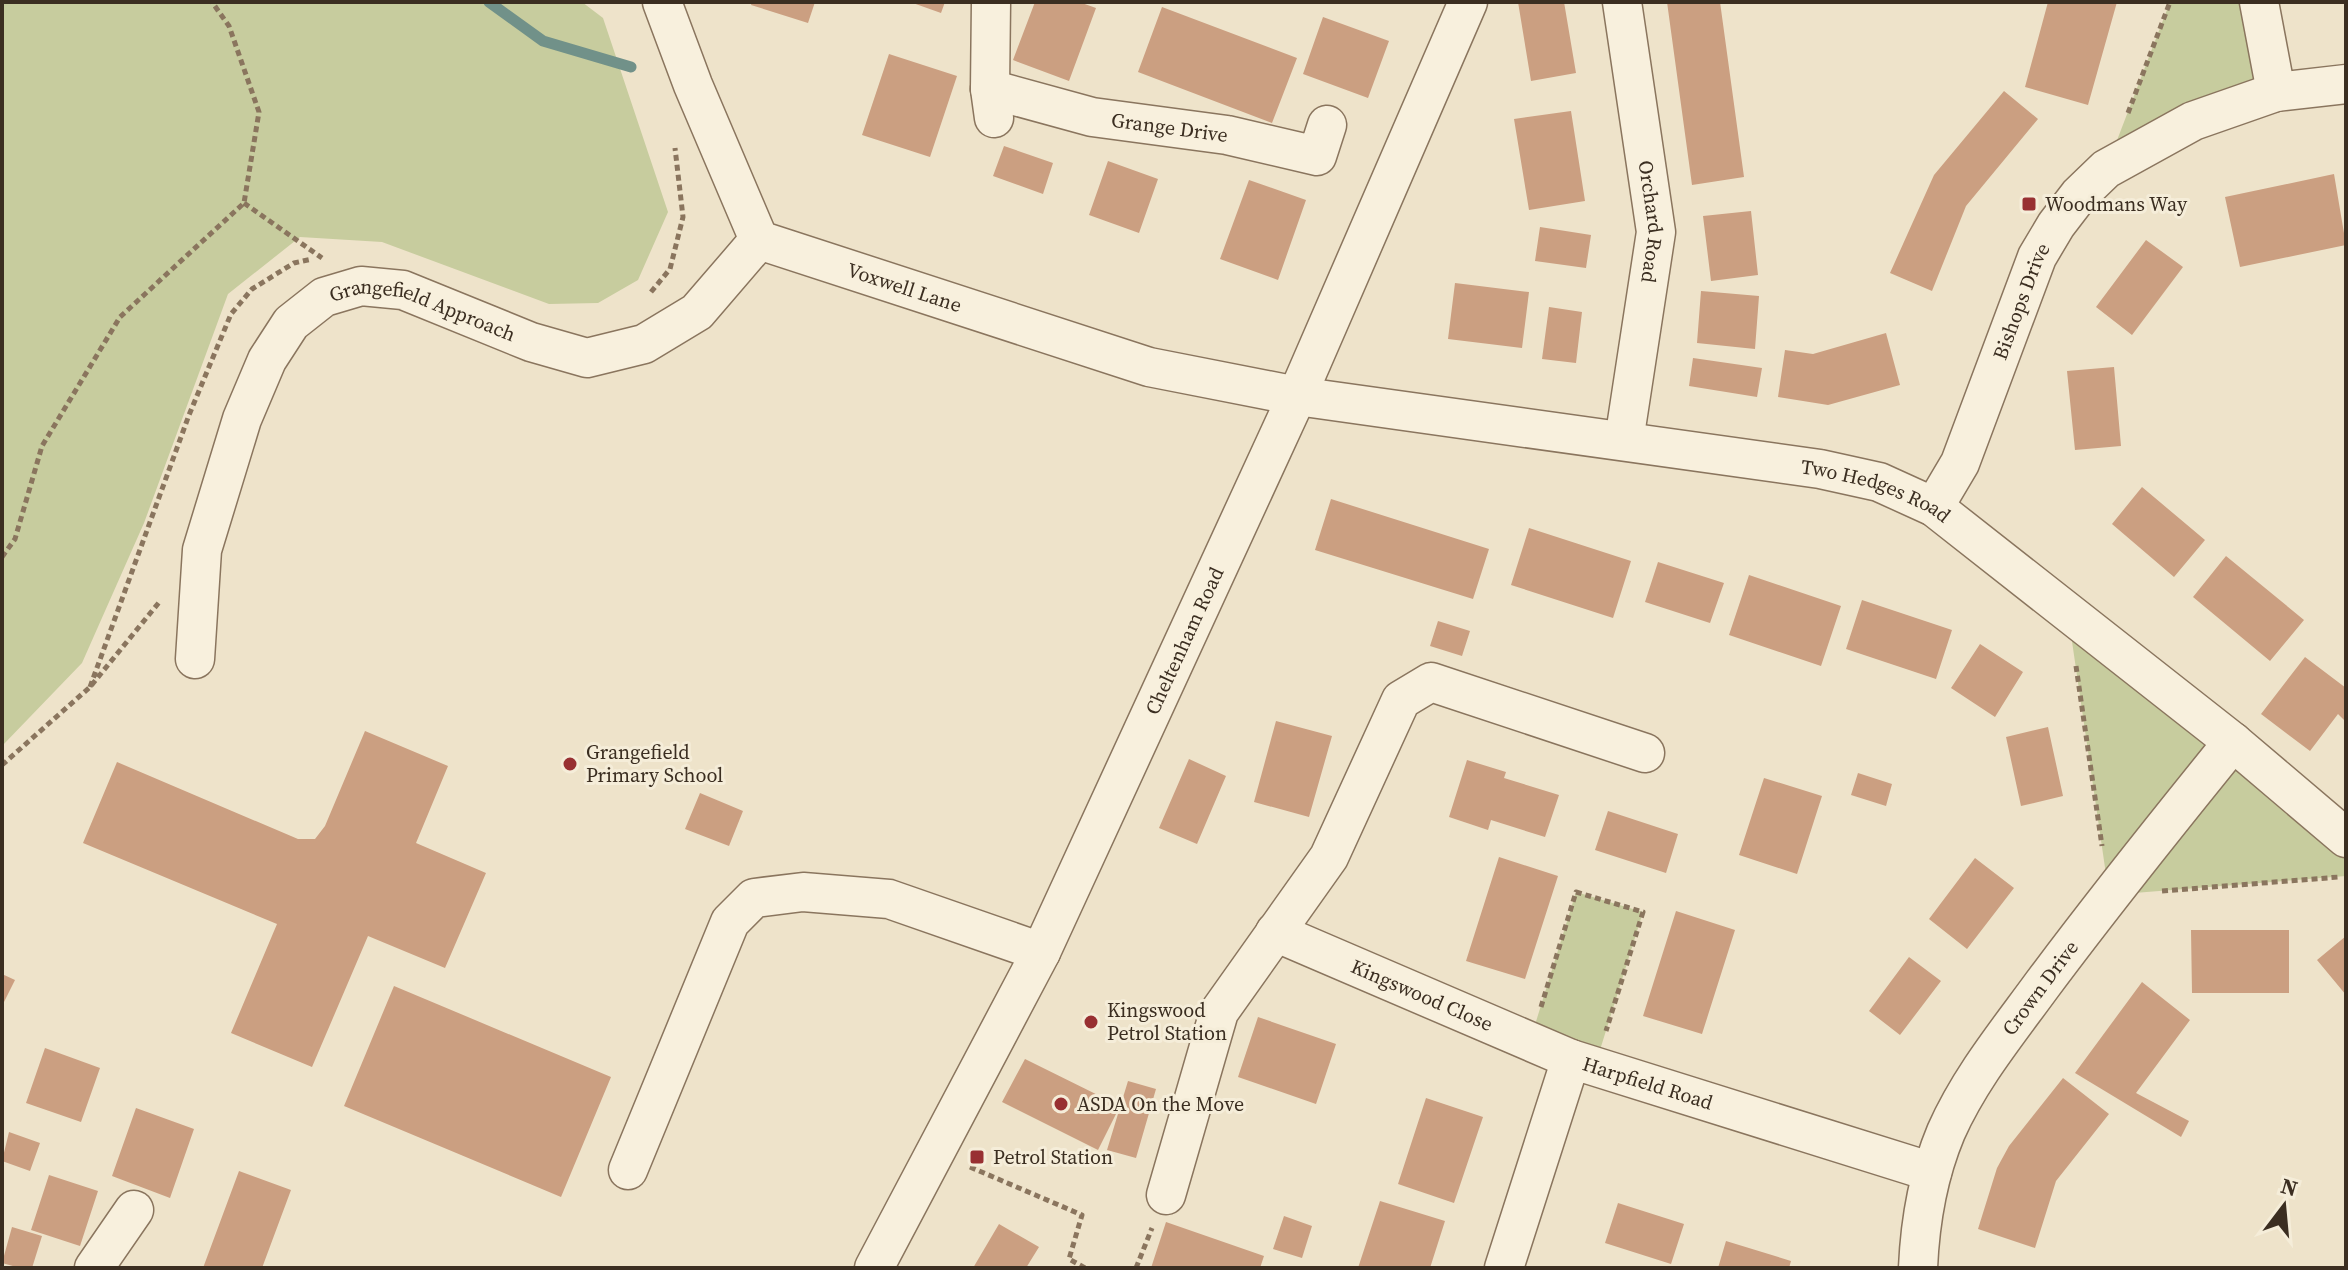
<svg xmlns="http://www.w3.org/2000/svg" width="2348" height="1270" viewBox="0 0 2348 1270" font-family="'Source Serif 4',serif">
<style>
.green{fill:#c7cc9e}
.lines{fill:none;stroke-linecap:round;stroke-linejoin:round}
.stream{stroke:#719189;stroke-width:11}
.building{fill:#cb9f81}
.minor-casing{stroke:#8a755e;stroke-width:41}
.path{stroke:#8a755e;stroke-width:5;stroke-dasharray:6 4;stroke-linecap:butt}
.minor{stroke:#f8f0dd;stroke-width:38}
.poi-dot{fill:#983032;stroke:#f5edd9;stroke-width:3}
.labels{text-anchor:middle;stroke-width:6;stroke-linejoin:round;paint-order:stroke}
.street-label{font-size:20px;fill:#3b2e21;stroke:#f5edd9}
.poi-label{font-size:20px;fill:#3b2e21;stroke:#f5edd9;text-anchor:start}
</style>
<rect width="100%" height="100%" fill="#eee3ca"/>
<path class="green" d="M2,2H582L603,18L668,212L638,280L598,303L549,304L382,242L300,237L228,294L144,523L82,663L2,746Z
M2170,2H2259L2276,92L2106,169Z
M2068,614L2346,839V876L2109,895Z
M1576,892L1643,912L1595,1066L1530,1041Z"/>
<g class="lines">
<path class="stream" d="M489,2L543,41L631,67"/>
</g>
<path class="building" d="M752,2H815L808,23L751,5Z
M910,2H945L941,13Z
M1035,2H1079L1096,8L1069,81L1013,60Z
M1518,2H1564L1576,73L1531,81Z
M1667,2H1720L1744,177L1692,185Z
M2048,2H2117L2088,105L2025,87Z
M1162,7L1297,58L1272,123L1138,72Z
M1323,17L1389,41L1368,98L1303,74Z
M889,54L957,76L930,157L862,135Z
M2004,91L2038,119L1966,206L1932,291L1890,273L1934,175Z
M1571,111L1585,201L1529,210L1514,119Z
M1004,146L1053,163L1043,194L993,176Z
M1108,161L1158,179L1139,233L1089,215Z
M2334,174L2346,245L2240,267L2225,197Z
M1249,180L1306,200L1278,280L1220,259Z
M1751,211L1758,275L1711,281L1703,216Z
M1540,227L1591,235L1586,268L1535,261Z
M2146,240L2183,267L2132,335L2096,307Z
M1455,283L1529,292L1522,348L1448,339Z
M1701,291L1759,296L1755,349L1697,343Z
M1549,307L1582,312L1576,363L1542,359Z
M1886,333L1900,385L1828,405L1778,397L1785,350L1813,354Z
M1693,358L1762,368L1757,397L1689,386Z
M2114,367L2121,446L2075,450L2067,371Z
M2142,487L2205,540L2174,577L2112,524Z
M1331,499L1489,549L1473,599L1315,550Z
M1529,528L1631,561L1613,618L1511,585Z
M2226,556L2304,620L2270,661L2193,597Z
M1658,562L1724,583L1710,623L1645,602Z
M1749,575L1841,606L1821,666L1729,635Z
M1862,600L1952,630L1936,679L1846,649Z
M1438,621L1470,631L1462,656L1430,646Z
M1980,644L2023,672L1995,717L1951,688Z
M2305,657L2346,688V722L2338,714L2310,751L2261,714Z
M1276,721L1332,736L1309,817L1254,802Z
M2048,727L2063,796L2021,806L2006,737Z
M365,731L448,766L416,843L486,873L445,968L368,936L312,1067L231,1033L277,924L83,843L117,762L298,839H315L325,826Z
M1189,759L1226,776L1197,844L1159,828Z
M1467,760L1506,772L1504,778L1559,795L1545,837L1491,820L1488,830L1449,817Z
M1858,773L1892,784L1886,806L1851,795Z
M1764,778L1822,796L1797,874L1739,855Z
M700,793L743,811L729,846L685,829Z
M1608,811L1678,834L1666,873L1595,850Z
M1499,857L1558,876L1525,979L1466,961Z
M1975,858L2014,888L1967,949L1929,919Z
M1676,911L1735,930L1702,1034L1643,1016Z
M2191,930H2289V993H2192Z
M2346,936V995L2317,960Z
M1909,957L1941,981L1900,1035L1869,1011Z
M2,974L15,980L2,1006Z
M2142,982L2190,1020L2136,1093L2189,1121L2181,1137L2075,1073Z
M394,986L611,1077L561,1197L344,1106Z
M1258,1017L1336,1044L1316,1104L1238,1077Z
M45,1048L100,1068L81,1122L26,1103Z
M1025,1059L1120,1106L1098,1150L1002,1102Z
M2063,1078L2109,1114L2056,1181L2035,1248L1978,1229L1997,1168L2009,1146Z
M1128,1081L1156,1089L1136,1158L1107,1150Z
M1426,1098L1483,1117L1454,1203L1398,1184Z
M136,1108L194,1129L170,1198L112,1176Z
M9,1132L40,1143L30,1171L2,1161Z
M239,1171L291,1190L262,1268H203Z
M49,1175L98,1191L80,1246L31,1230Z
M1380,1201L1445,1221L1430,1268H1358Z
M1618,1203L1684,1224L1671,1264L1605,1243Z
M1284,1216L1312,1226L1302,1258L1273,1249Z
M1166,1222L1264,1256L1260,1268H1151Z
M999,1224L1039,1247L1026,1268H973Z
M12,1227L42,1236L32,1268H20L2,1263Z
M1726,1241L1791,1261L1789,1268H1718Z"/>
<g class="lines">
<defs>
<g id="minor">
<path id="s1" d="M662,2L693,85L759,240L1149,367L1297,396L1820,469L1879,482L1934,507L2233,742L2346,838"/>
<path d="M991,2L990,89L994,118"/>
<path id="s2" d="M1622,2L1656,232L1624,441"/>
<path d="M2259,2L2276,92"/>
<path id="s3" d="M990,89L1092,117L1227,135L1317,156L1327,125"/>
<path id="s4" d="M1934,507L1960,463L2037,257L2056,225L2079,195L2106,169L2193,121L2276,92L2346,84"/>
<path id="s5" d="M195,659L202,550L242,419L267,360L291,323L324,297L361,286L403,290L531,342L587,358L644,344L697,312L759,240"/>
<path id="s6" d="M1275,932L1571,1059"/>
<path d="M628,1170L730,922L754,898L803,892L889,899L1041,952"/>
<path d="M1166,1195L1219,1012L1329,857L1401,700L1431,682L1645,753"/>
<path d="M94,1268L134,1210"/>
<path id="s7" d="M874,1268L1041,952L1297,396L1468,2"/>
<path id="s8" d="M1504,1268L1571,1059L1932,1172"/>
<path id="s9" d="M1918,1268C1920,1222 1928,1175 1946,1132C1970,1078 2007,1033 2042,985C2104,902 2168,822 2233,742"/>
</g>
</defs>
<use href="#minor" class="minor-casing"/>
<path class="path" d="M2128,113L2170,2
M244,203L322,258
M651,292L670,269L683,217L675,148
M2,557L15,539L42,446L120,317L244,203L259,112L229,26L212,2
M2076,666L2102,846
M90,687L189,415L231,314L252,289L294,263L312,259
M2,765L90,687L161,600
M2162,891L2339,877
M1541,1007L1576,892L1643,912L1606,1031
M970,1167L1082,1215L1069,1259L1085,1268
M1136,1268L1152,1228"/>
<use href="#minor" class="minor"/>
</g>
<g class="poi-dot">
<rect x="2021" y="196" width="16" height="16" rx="4"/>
<circle cx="570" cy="764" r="8"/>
<circle cx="1091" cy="1022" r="8"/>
<circle cx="1061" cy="1104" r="8"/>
<rect x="969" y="1149" width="16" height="16" rx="4"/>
</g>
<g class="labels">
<g class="street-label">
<text dy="7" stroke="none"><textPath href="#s3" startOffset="184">Grange Drive</textPath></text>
<text dy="7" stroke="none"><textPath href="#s2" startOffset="222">Orchard Road</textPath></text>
<text dy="7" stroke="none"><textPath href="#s1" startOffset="410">Voxwell Lane</textPath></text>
<text dy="7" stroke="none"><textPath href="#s4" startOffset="224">Bishops Drive</textPath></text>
<text dy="7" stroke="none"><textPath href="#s5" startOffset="500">Grangefield Approach</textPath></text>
<text dy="7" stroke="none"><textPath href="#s1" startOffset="1406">Two Hedges Road</textPath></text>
<text dy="7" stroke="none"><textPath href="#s7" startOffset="700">Cheltenham Road</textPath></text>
<text dy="7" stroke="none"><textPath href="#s9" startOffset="312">Crown Drive</textPath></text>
<text dy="7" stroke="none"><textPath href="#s6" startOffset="160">Kingswood Close</textPath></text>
<text dy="7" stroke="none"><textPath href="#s8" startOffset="300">Harpfield Road</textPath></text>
</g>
<g class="poi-label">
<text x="2045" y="211">Woodmans Way</text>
<text x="586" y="759">Grangefield<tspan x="586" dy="23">Primary School</tspan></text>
<text x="1107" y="1017">Kingswood<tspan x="1107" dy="23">Petrol Station</tspan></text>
<text x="1077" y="1111">ASDA On the Move</text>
<text x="993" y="1164">Petrol Station</text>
</g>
</g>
<rect width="2348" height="1270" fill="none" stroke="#3b2e21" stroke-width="8"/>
<g transform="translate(2284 1206) rotate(16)" stroke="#f5edd9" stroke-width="6" paint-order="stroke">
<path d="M0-6L14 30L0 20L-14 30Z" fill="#3b2e21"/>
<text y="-12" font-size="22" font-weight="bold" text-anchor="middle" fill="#3b2e21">N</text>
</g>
</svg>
